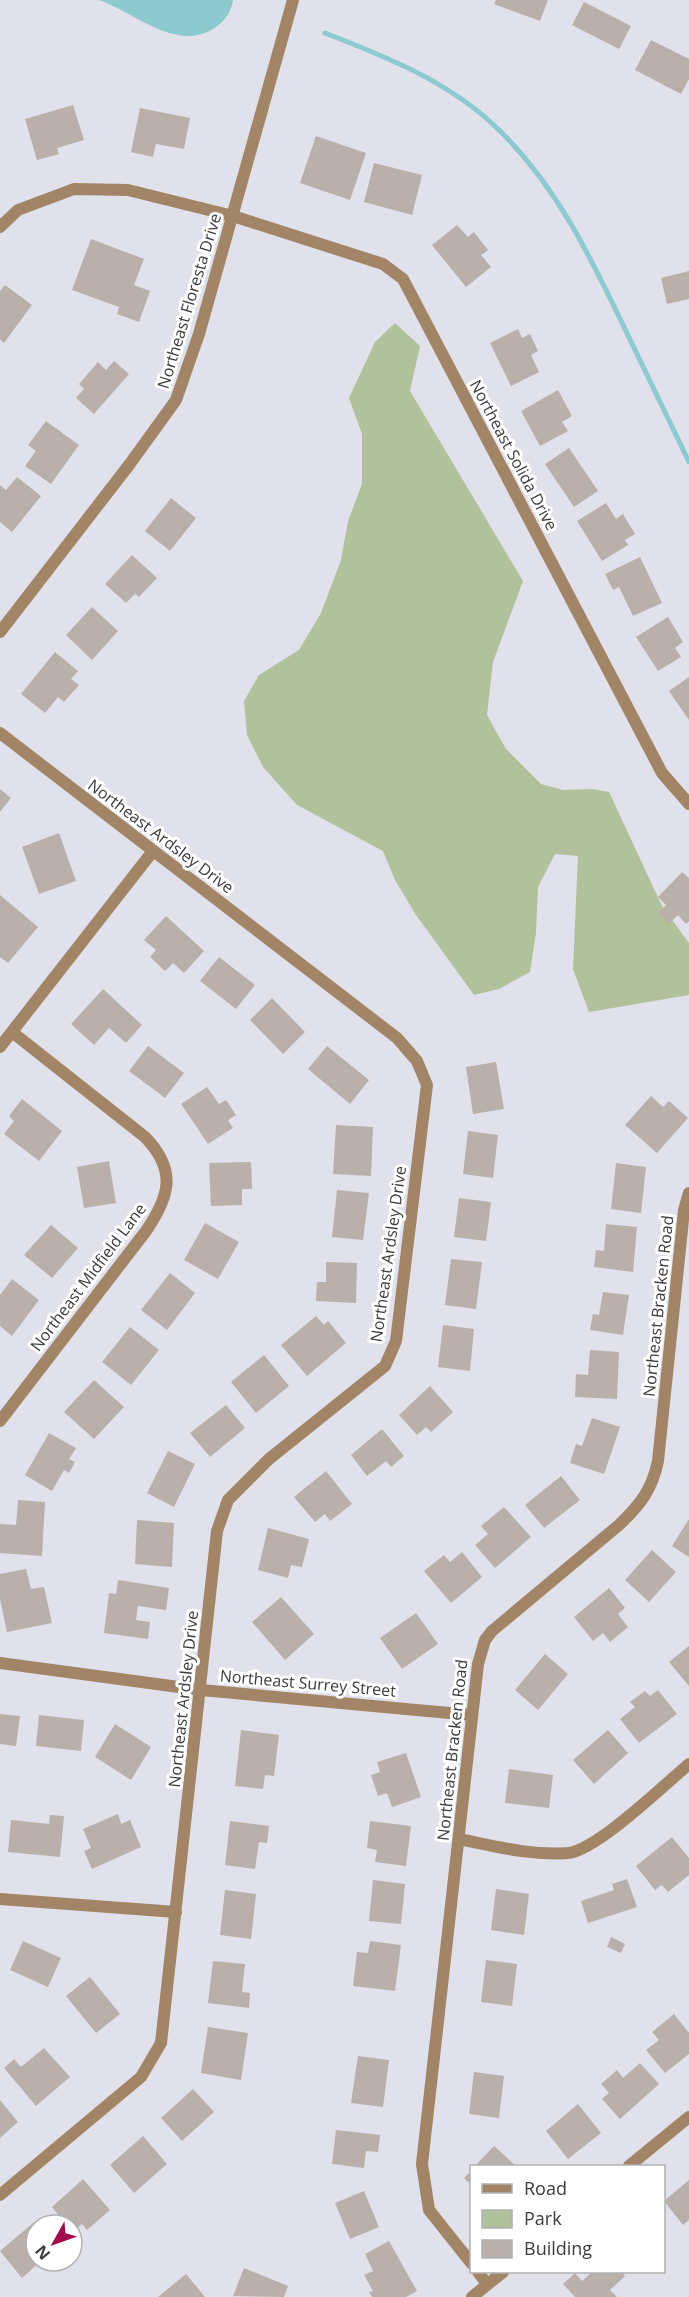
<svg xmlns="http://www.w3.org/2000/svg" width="689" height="2297" viewBox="0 0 689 2297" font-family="'Open Sans',sans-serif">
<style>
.green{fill:#b1c19b}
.water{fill:#8ccacf}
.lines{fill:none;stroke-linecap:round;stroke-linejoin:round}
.stream{stroke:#8ccacf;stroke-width:5}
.building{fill:#b9b0ab}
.minor{stroke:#a28567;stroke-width:12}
.tertiary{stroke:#a28567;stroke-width:12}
.labels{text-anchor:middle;stroke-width:6;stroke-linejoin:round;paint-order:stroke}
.street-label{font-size:16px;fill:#3a3b3e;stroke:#fff}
</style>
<rect width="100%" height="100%" fill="#e0e1eb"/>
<path class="green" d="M395,323L420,346L410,391L523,581L493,662L487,715L506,749L541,784L563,790L592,789L609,792L662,906L689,943V995L589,1012L573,969L578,856L555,854L538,887L536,933L530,972L499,989L474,995L416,915L395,880L383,851L297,805L263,767L247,735L244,701L259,675L299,650L321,613L341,560L348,521L362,484V434L349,398L375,342Z"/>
<path class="water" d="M99,0H233C231,12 226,20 216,27C178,54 136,13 99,0Z"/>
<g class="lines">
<path class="stream" d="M325,33C387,57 450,82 498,129C556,185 590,256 624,327C646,372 667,417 689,462"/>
</g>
<path class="building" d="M496,0H548L540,21L494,4Z
M584,2L631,26L619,49L572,25Z
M651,40L689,59V79L681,94L635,70Z
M73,105L84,140L57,148L59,154L37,160L25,119Z
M140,108L190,118L184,149L156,144L153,157L131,152Z
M316,136L366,153L350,200L300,183Z
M374,163L422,175L412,215L364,202Z
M457,225L468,237L474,232L488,250L481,255L491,267L466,287L432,245Z
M91,239L144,259L134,285L150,291L139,322L117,314L119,307L72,290Z
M689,271V299L667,304L661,278Z
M5,285L32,305L4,343L0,339V291Z
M518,329L522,338L530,334L538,351L531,355L539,372L511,386L490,343Z
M114,361L129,374L94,414L76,398L84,389L79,384L98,362L106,370Z
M558,390L572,416L562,422L568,431L540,446L521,411Z
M46,421L79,445L51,484L25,466L36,451L28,445Z
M569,448L598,491L574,507L545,464Z
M17,477L41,496L12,532L0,522V485L6,490Z
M171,498L196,518L170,551L145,531Z
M606,503L616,519L623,514L635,534L625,540L628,545L602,561L577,521Z
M132,555L157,578L139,597L135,594L126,603L105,584Z
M640,557L662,603L633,616L619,587L613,590L605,574Z
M92,607L118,631L92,660L66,635Z
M668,617L683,642L675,648L681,657L658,671L636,637Z
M55,652L78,671L71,679L79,685L64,702L58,697L45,713L21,694Z
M689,677V720L669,691Z
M0,789L11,798L0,812Z
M59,833L76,881L39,894L22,847Z
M682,872L689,878V921L686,924L678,915L669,924L658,913L666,905L658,897Z
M0,895L38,927L8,963L0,957Z
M166,916L204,951L184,973L173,963L165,971L150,957L156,950L144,940Z
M219,957L255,985L236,1009L200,981Z
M103,989L142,1025L126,1043L109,1028L94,1045L71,1024Z
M272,998L305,1032L283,1054L250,1020Z
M148,1046L184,1073L165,1098L129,1071Z
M327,1046L369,1080L350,1104L308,1069Z
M496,1062L504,1109L473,1114L466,1067Z
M207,1087L219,1104L226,1100L236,1115L228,1120L233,1128L208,1144L181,1104Z
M651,1096L663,1107L669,1101L688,1118L657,1153L625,1125Z
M22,1099L62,1131L39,1161L4,1134L14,1121L9,1116Z
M336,1125L373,1127L371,1176L333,1174Z
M468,1131L498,1135L493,1178L463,1174Z
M109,1161L116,1203L84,1208L77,1167Z
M251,1162L252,1189H242V1205L211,1206L209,1163Z
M616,1163L646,1167L641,1213L611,1209Z
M337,1190L369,1193L363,1240L332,1237Z
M459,1198L491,1202L486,1241L454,1237Z
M205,1223L239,1242L218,1279L184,1260Z
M606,1224L637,1227L633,1272L594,1267L596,1250L604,1251Z
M51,1225L78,1248L52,1278L24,1255Z
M451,1259L482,1262L476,1309L445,1305Z
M326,1262L357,1263L356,1303L316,1301L317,1282H326Z
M170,1273L195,1293L167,1330L141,1310Z
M12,1279L39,1300L12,1336L0,1326V1295Z
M603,1292L629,1295L623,1335L590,1330L593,1314L599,1315Z
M316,1316L324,1325L328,1321L346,1343L307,1376L281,1345Z
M443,1325L474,1329L470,1371L438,1367Z
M130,1327L159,1350L131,1385L102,1362Z
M590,1350L619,1352L617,1399L575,1397L576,1374L588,1375Z
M264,1355L289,1386L256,1413L231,1382Z
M94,1380L124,1407L94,1439L64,1412Z
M430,1386L453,1412L431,1432L426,1427L417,1435L399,1415Z
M226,1405L245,1428L210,1457L190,1433Z
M592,1418L620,1427L604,1474L570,1463L576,1444L582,1446Z
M382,1429L404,1456L391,1467L386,1461L367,1476L351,1455Z
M49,1433L76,1448L69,1459L75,1462L69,1473L64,1470L52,1491L25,1475Z
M168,1451L195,1464L174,1507L147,1493Z
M326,1471L352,1504L330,1521L325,1514L315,1522L294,1497Z
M561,1476L580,1500L544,1528L525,1505Z
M18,1500L45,1502L42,1556L0,1553V1524L16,1525Z
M504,1507L531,1537L495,1568L475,1545L488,1534L481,1526Z
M689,1519V1557L672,1546Z
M137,1520L174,1523L172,1567L135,1564Z
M268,1528L309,1539L302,1567L291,1565L288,1578L258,1570Z
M652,1550L676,1572L649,1602L625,1580Z
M462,1552L482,1577L451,1603L424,1571L444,1555L450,1562Z
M26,1569L31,1589L44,1587L52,1623L7,1632L0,1599V1574Z
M118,1580L169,1588L166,1610L138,1606L136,1620L150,1622L148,1639L104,1633L109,1593L116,1594Z
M609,1588L625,1608L618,1614L628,1627L610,1642L603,1633L593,1641L574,1617Z
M281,1597L314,1634L285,1660L252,1622Z
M416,1613L438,1644L402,1669L380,1638Z
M689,1646V1686L669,1662Z
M545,1654L568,1674L538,1710L515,1690Z
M658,1690L677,1714L639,1743L620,1719L635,1707L630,1702L645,1691L650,1696Z
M0,1714L20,1716L16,1746L0,1744Z
M39,1715L84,1720L81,1751L36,1746Z
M115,1724L151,1747L131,1780L95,1757Z
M241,1730L279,1735L274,1776L265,1775L263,1789L235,1786Z
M608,1730L628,1753L594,1784L573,1760Z
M406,1753L421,1797L392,1807L387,1793L378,1796L371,1775L380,1772L377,1762Z
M509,1769L553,1775L549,1808L505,1803Z
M118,1814L121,1824L130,1820L141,1847L92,1869L84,1851L91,1848L83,1829Z
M50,1815L64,1816L60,1857L8,1852L11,1820L49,1824Z
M230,1821L269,1826L267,1843L259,1842L255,1869L225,1865Z
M370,1821L411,1826L406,1866L375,1862L377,1850L367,1848Z
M672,1837L689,1858V1875L668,1892L662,1885L655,1890L636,1866Z
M627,1879L637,1907L588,1923L581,1901L614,1890L612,1884Z
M373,1880L405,1884L401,1924L369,1921Z
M496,1889L529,1894L524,1935L491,1930Z
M225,1890L256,1894L251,1939L220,1935Z
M611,1937L625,1944L621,1953L607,1947Z
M23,1941L61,1958L48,1987L10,1970Z
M370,1941L401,1945L395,1991L353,1986L357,1952L368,1953Z
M486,1960L517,1964L512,2006L481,2002Z
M213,1961L245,1964L242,1992L250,1993L249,2008L208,2003Z
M90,1977L120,2014L96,2033L66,1996Z
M674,2014L689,2033V2054L665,2073L646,2050L659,2040L652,2032Z
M208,2027L248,2033L241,2080L201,2073Z
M44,2048L70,2077L36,2106L4,2068L14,2059L21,2067Z
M358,2056L389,2060L383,2107L351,2103Z
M640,2063L659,2084L620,2119L602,2099L609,2093L601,2084L617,2070L623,2078Z
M474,2072L504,2076L499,2118L469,2114Z
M193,2089L214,2112L182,2141L161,2118Z
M0,2100L18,2122L0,2138Z
M578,2104L601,2133L568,2159L546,2131Z
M336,2130L380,2135L378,2152L366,2151L364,2168L332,2164Z
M143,2136L167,2164L134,2193L110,2165Z
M494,2146L516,2166H475Z
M472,2170V2185L464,2178Z
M83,2179L110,2210L87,2230L82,2224L73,2232L72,2225H67L52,2207Z
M689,2180V2220L683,2225L664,2201Z
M364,2191L379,2227L350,2239L335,2203Z
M33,2223L36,2226V2261H41L22,2278L0,2251Z
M389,2241L417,2291L406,2297H372L369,2292L373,2291L364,2275L373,2271L365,2254Z
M244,2268L288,2286L284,2297L233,2296Z
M592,2272H621L625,2276L610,2290L617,2297H575L563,2284L575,2273L582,2281Z
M186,2274L205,2297H158Z"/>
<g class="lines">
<path class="minor" d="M0,227L18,210L74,189L128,190L233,216L383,264L403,279L662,773L689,804
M0,733L397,1038L417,1061L427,1085L396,1341L385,1366L269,1459L228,1500L217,1531L161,2043L141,2077L0,2195
M0,1047L153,851
M0,1421L146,1231C170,1196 177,1170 145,1137L12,1032
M0,1663L201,1690L471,1715
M459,1839C494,1846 531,1856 568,1853C597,1850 664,1785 689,1764
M0,1899L176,1912
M629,2166L689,2117
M472,2264L429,2210L422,2164L478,1664L485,1640L492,1631L619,1525C640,1505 652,1490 658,1461L684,1210L689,1193
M478,2272L487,2284
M472,2297L503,2272"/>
<path class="tertiary" d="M0,632L129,465L176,400L199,334L293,0"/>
</g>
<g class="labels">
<g class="street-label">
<text transform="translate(189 301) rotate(-73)" y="6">Northeast Floresta Drive</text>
<text transform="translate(514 455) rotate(62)" y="6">Northeast Solida Drive</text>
<text transform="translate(161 836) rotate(37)" y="6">Northeast Ardsley Drive</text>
<text transform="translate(388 1254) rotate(-82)" y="6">Northeast Ardsley Drive</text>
<text transform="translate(88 1277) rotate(-53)" y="6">Northeast Midfield Lane</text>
<text transform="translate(658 1306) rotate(-84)" y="6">Northeast Bracken Road</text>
<text transform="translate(308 1683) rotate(5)" y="6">Northeast Surrey Street</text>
<text transform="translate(183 1699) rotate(-84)" y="6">Northeast Ardsley Drive</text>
<text transform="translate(452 1750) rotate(-84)" y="6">Northeast Bracken Road</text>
</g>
</g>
<rect x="470" y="2165" width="195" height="108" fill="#ffffff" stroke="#b0b1b2" stroke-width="1.5"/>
<rect x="482" y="2184" width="30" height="9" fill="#a28567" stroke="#b0b1b2" stroke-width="1.5"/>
<text x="524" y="2195" font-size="18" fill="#3a3b3e">Road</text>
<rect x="482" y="2210" width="30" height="18" fill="#b1c19b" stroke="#b0b1b2" stroke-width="1.5"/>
<text x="524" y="2225" font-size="18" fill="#3a3b3e">Park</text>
<rect x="482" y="2240" width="30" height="18" fill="#b9b0ab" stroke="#b0b1b2" stroke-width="1.5"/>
<text x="524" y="2255" font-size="18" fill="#3a3b3e">Building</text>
<g transform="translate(54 2243) rotate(230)"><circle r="28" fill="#ffffff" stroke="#b0b1b2" stroke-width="1.5"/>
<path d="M0-4.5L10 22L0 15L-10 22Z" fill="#a20b4d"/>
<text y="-9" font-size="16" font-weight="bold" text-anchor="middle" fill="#3a3b3e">N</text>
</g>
</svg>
